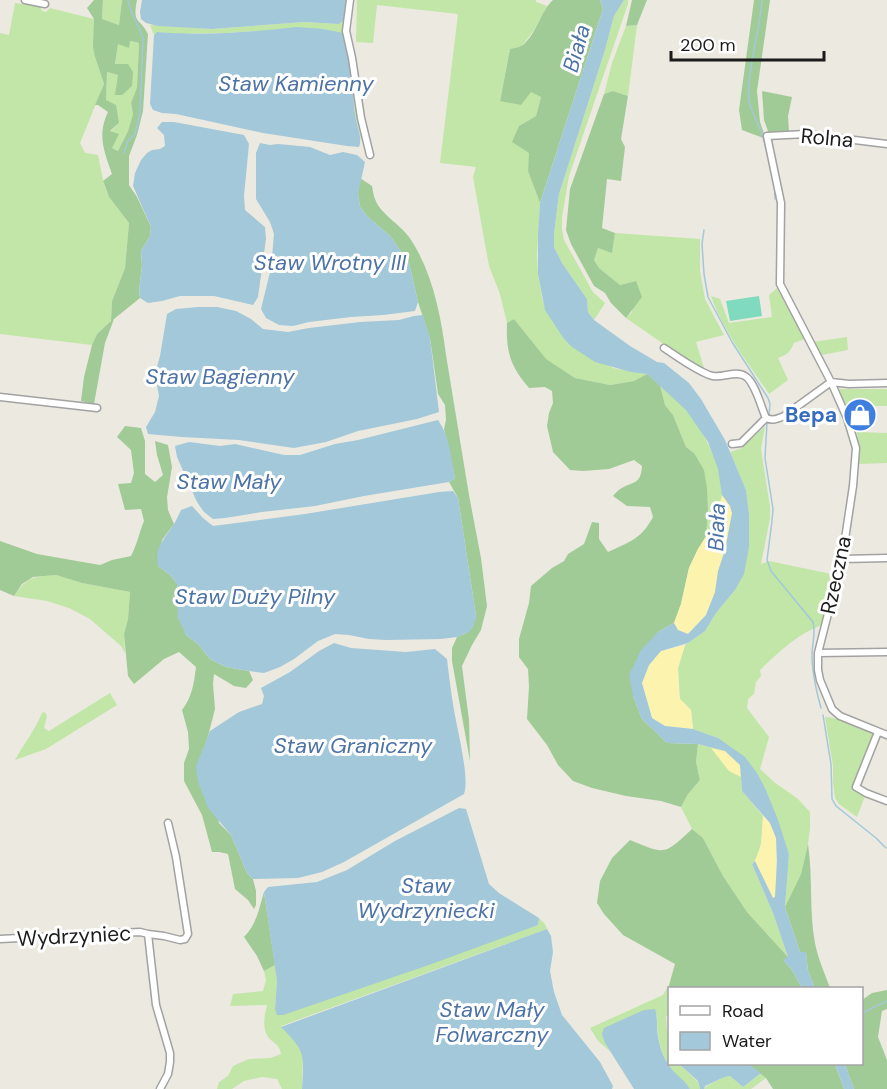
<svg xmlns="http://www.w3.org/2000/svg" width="887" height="1089" viewBox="0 0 887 1089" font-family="'DM Sans',sans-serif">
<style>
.grass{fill:#c1e6a7}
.forest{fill:#a1cb96;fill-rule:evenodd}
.sand{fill:#fcf3af}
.pitch{fill:#80dabe}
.water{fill:#a2c8d9}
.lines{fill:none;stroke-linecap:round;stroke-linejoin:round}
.stream{stroke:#a2c8d9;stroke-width:1.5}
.minor-casing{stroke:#a2a2a2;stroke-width:9}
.minor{stroke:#fff;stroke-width:6}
.labels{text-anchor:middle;stroke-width:6;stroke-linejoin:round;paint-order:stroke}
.street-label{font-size:21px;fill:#1b1b1b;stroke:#fff}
.shop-label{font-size:21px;font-weight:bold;fill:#366cbe;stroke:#fff;text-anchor:end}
.water-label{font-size:22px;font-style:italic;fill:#4c72a6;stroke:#fff}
</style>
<rect width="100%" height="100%" fill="#ece9e0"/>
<path class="grass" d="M103,0H122L119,25L102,19Z
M346,0H348L345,21L365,139H361L355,116L352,73L345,39L255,31L226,33L177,34L158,32L154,35L150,25L212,29L304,22L339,24L343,21Z
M357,0H536V2L547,6L534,30L522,46L510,49L500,100L521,105L531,91L541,97L536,116L519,126L530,153L528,171L540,203L537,255L538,274L543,302L564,339L613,368L647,374L634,381L610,385L575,378L546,360L514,319L507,323L500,294L489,266L473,177L476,167L440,163L458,14L377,5L373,43L356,42Z
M624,0H628V4L569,176L562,217V229L564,240L593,292L605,303L594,320L588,312L587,299L562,263L554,247V234L559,194L605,50L614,16Z
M25,2L40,6L42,11L46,12L50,8L94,19L95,57L104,84L80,143L85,153L98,155L104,185L109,197L129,223L125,268L112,301L111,321L97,334L92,345L0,334V33L9,35L15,3L21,4Z
M637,25L628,96L613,91L604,94L612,63L626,26Z
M129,41L139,43L137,87L131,103L133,114L128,131L118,151L112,148L110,132L119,123L106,100L107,72L118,75L132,85L115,64L118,43L129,48Z
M615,233L700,239V271L705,299L724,335L696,342L705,371L665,345L626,318L632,312L635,281L620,285L599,268L594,260L598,248L612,252Z
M777,288L805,339L794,343C791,351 787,355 778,358L788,380L769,394C748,363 723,331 711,296L720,299L729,323L772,317L769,295Z
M847,337L848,350L821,355L813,342Z
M660,385C668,393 679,401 686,410C704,431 725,471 722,498C720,513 714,524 706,537L708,513L694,453L686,447L673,415L665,405Z
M839,389H887V406H846Z
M765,426L761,449L770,507V518L761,564L769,561L836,575L822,625C798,633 778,653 760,670L761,676L756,682L754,694L748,699L747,708L769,737L760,769L774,782L798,799L810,812V828L808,844L801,874L785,907L789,854L766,790L718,738L693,729L691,710L680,699L678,668L685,645L705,631L716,613L735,590L749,547V513L746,490L730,452L742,448Z
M857,432L887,433V463L859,464Z
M56,575L82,583L130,592L128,619L124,634L125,653L121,646L90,619L69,608L47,601L14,596C28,576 33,577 56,575Z
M110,693L117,705L46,749L15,760C24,744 35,730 42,713L45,712L47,716L44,728L49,731Z
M825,717C843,718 858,728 875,733L854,789L865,796L857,817L839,804L835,798L833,782V766Z
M698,744L725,751L740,765L742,791L763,816C762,831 763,852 752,864L773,913L788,957L747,912L723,876L703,838L692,829L681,807L688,794L700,780L696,762Z
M539,918L545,924L547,929L281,1026L297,1043L303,1056L302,1089H282L277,1079L262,1077L244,1081L232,1089H217L219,1082L228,1076L233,1066L249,1059L271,1058L281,1054C279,1042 272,1044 267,1035C262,1026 265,1014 267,1005L230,1006L233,994L263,991L266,980L264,971L275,965L277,981L275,1009L538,925Z
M669,985L670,988L669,1016H666C667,1033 669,1048 670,1064H679L698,1082L700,1089H690C684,1080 676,1076 670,1067C659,1053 657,1033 657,1015L605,1043L611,1052L598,1041L590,1028L663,995Z
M761,1073L766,1078L751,1089H704L705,1087C713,1083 722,1077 730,1076L743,1087Z"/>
<path class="forest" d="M94,0H103L102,19L119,25L122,0H137C132,25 140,17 148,34L143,111L137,135L129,156V185L137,197L151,227L150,236L141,251L142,265L139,291L140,298L114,319L105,343L94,404L81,401L84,377L92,345L97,334L111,321L112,301L125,268L129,223L109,197L103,181L112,174C104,151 97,135 108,112L98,105H95L104,84L95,57L93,47L94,19L87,8ZM130,41L139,43L137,87L131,103L133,114L128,131L118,151L112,148L119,134L110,131L119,123L116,105L106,100L107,72L118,75L115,95H122L132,86L133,72L128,64H115L118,44L129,48Z
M553,0H600L603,9L540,203L528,171L529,153L512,142L519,126L536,116L541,97L531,92L521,105L500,101L510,49C514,48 520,47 523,45C537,33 540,12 553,0Z
M632,0H647L637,25L626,26Z
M754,0H770L757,91L760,122L766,139L742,130L739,110Z
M613,91L628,96L621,139L625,147L621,181L607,179L602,228L615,233L612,253L598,248L594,260L599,268L620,285L636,281L642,297L626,318L611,303L605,293L594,286L571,244L566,230L570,189L604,94Z
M762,91L792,97L788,116L789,132L769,134L764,120Z
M360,178L372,186C373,190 373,195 375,199C381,215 399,223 409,237C432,270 441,315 446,355L469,495L481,558L487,606L481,630L472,645L462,666L469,720L470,761L452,661V648L457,637C470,632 472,631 476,616L458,498L449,482L455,478L444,429L446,420L445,405L438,394L430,338L418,302L409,263L390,236L368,217L360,207L358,194Z
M514,319L546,359L575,378L610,385L634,381L647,374L660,385L665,405L673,415L686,447L694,453L704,470L707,488L708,513L706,537L698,549L689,568L681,604L674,623L658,632L633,696L642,719L667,743L698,744L696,762L700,780L688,794L681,807L661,801L626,796L592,788L573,781L558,765L547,745L527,719L529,686L528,669L519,657V639L529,603L531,586L552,568L564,561L568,554L584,544L592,522L599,523V539L608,552C630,542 642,538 653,517L650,507L627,506L613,496C615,494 617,491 620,489C633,481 641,485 642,466L634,460L609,469L583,471L570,470L553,452L547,426L549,413L553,403L552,391L545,387L529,388C510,366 506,352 507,323Z
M125,426L141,428L145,441V474L155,482L163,475L157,455L155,441L168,445L172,467L167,497L168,510L174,524L162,540L158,566L170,575L177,584L178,600L186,635L198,644L210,659L226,667L249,671L253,680L246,688L234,686L214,674L213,684L215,709L206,744L219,823L231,835L247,873L253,879L256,891V905L254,909L248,900L235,889L228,854L219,852H212L202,815L184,781V763L189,749L188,732L182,710C192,697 194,683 196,667L179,652L164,659L134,684L128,676L124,634L128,619L130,592L82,583L56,575L33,577L22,584L14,596L0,590V541L37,554L100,565L112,560L131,556C137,545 139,533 144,521L141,509L125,510L118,484L131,483L134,473L131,450L117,437Z
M692,829L703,838L723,876L747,912L788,957L784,961L792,970L802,988H670L669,985L675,964L623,935L604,914L597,903L600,881L612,858L630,840C666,855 664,855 692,829Z
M808,844C813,877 809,911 815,943C818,959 825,974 830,988H815L808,971L806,953L800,952L785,907L801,874Z
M264,892L275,965L264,971L257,956L244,937C257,924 259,908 264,892Z
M887,990V1009L882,1011L878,1037L887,1060V1089H854L845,1064H862V1000L872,993Z
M748,1064H835L844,1089H773L766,1078Z"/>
<path class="sand" d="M722,495L730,506L732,513L725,550L718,571L715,592L706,615L688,634L678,630L674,623L681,604L689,568L698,549L716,520Z
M685,645L678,668L679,694L680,699L691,710L693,729L665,726L652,718L642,683L649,665L661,651Z
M711,748L725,751L740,765L741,777L729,771Z
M763,816L770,823L776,838V897L773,898L755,861L761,845Z"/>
<path class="pitch" d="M759,296L762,316L730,321L726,301Z"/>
<path class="water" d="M142,0H346L343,21L339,24L304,22L212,29L158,26L146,23L141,19L140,12Z
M600,0H624L614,16L605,50L559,194L554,234V247L562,263L587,299L588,312L594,320L630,346L657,362L664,363L689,383L701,399L725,440L746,490L749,514V547L744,574L735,590L716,613L705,631L688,643L661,651L649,665L642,683L652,718L665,726L693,729L718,738L745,757L757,773L766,790L778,820L789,854L785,907L800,952H806L808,971L815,988H802L792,970L783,960L788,957L773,913L752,864L755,861L773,898L775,897L777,861L776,838L770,823L742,791L740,765L725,751L698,744L667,743L642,719L633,696L629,675L641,650L658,632L674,623L678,630L688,634L706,615L715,592L718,571L725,550L732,513L730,506L722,495L718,469L708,442L686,410L647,374L631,372L595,362L572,347L564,339L545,310L538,274V234L540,203L603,9Z
M297,27L323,29L343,33C353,57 352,89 355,114C356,125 363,137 359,147L347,146L263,133L176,114L162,113L153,110L150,104L154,35L157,32C204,36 251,32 297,27Z
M162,122H174L244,135L249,144L244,196L245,210L265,227L266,239L258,297L253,305L214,296H180L162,301L148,303L140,298L139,291L142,265L141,251L150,236L151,227L133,186L135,173L141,160L147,153L152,150L160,149L165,146L164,135L157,128Z
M260,143L270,145L278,144L310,147L330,155L343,152L357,155L365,162L358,194L360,207L368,217L390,236L409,263L418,302L415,311L383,315L351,317L309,322L293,326L279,325L266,318L261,309L271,268L274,234L270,222L256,199V153Z
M198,307H217L236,311L251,319L263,329L288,332L309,328L360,322L399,320L414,316L423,315L430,338L439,412L417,419L358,431L326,442L294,448L239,440L182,437L148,434L146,427L155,412L159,396L155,374L160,356L167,314L176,309Z
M438,420C450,437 451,458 455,478L449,482L364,496L315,506L262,512L225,518L213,519L204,512L197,502L177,457L175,446L189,442L220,446L235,444L284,455H300L335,444L358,440Z
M453,491L458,498L476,616L474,625L469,632L457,637L441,639L386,640L369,639L349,635L335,634L318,641L294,659L280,667L264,673L249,671L226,667L210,659L198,644L186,635L178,618L177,584L170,575L158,566C154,547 165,538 174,524C177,519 179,514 181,510L192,506L203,518L213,526L305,514L439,492Z
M334,643L351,648L406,652L435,649L447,659C449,676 451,693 454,710C457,729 470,778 464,794L344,862L322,872L298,878L253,879L247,873L231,835L208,808L198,782L196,766L210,731L239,712L262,704L264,696L261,688L290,672L319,651Z
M459,808L466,809L489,884L499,893L539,918L538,925L426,966L283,1015H277L275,1009L277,981L264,892L268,887L317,882L347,870L395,841Z
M547,929L551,936L553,952L550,971L554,992L562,1015L600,1062L613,1086L612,1089H302C304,1054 306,1052 281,1027Z
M655,1009C657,1015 657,1021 657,1028C658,1040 661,1054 668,1064C674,1074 684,1079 690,1089H634L605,1043L602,1034L604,1028L644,1010Z
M679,1064H748L761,1073L743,1087L730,1076C722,1077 713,1083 705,1086L704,1089H700L698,1081Z
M835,1064H845L854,1089H844Z"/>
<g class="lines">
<path class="stream" d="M762,0C760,32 747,68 749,99C750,110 756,119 760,129C764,138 766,148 768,157
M124,153L128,141L135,134L140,113L143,39C139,25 130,14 128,0
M775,191V199
M704,230L702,244L704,274L708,297L732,342L768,398L770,404L769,416
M767,423L765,458L773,509L772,521L767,560L771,571L813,622C816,636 812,642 812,655C812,674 816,690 821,708
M823,715L831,764L832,799L836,806L876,838L886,848
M862,1013L887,1001"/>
<defs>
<path id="minor" d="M25,0L45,4
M350,0L346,31L352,58L361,118L370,155
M887,144L806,134L767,136L781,203L780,284L831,382L847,418L856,448L853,486L842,559L818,653V670L820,680L832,709L840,716L887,735
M664,348C675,355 701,374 713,376C723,378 736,370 745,376C755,382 761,407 766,418
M0,397L97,408
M732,444L741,443L766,418C773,421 777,419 784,416L831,382L849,384L887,383
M842,559L887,558
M818,653L887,652
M878,732L856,787L866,793L887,801
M148,934L164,936L180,940L185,939L188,934L176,857L168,823
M0,939L140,932L148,934L156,1005L170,1053V1062L168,1074L160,1089"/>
</defs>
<use href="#minor" class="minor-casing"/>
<use href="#minor" class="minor"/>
</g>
<defs>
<symbol id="shop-disc" viewBox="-11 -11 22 22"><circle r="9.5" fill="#3f7fe0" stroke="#fff"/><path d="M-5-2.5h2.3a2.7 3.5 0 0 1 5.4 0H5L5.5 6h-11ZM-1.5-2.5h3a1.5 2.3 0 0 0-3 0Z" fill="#fff"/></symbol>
</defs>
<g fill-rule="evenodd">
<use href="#shop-disc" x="841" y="396" width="38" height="38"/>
</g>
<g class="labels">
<g class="street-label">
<text transform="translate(827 138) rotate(5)" y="7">Rolna</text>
<text transform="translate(836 575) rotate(-78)" y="7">Rzeczna</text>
<text transform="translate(74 936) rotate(-3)" y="7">Wydrzyniec</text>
</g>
<g class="shop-label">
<text x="837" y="422">Bepa</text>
</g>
<g class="water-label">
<text transform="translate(576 48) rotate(-74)" y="8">Biała</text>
<text x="296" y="91">Staw Kamienny</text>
<text x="330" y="270">Staw Wrotny III</text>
<text x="220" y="384">Staw Bagienny</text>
<text x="229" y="489">Staw Mały</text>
<text transform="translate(716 527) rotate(-88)" y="8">Biała</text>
<text x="255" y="604">Staw Duży Pilny</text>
<text x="353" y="753">Staw Graniczny</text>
<text x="426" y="893">Staw<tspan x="426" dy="25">Wydrzyniecki</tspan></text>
<text x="492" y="1017">Staw Mały<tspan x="492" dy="25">Folwarczny</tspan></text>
</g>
</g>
<rect x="668" y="987" width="195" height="78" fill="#ffffff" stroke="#a4a4a4" stroke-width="1.5"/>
<rect x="680" y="1006" width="30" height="9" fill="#ffffff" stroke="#a4a4a4" stroke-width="1.5"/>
<text x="722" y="1017" font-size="18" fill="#1b1b1b">Road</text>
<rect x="680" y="1032" width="30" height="18" fill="#a2c8d9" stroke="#a4a4a4" stroke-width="1.5"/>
<text x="722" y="1047" font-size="18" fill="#1b1b1b">Water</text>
<path d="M671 51v9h153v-9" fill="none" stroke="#1b1b1b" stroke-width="3"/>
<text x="680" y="51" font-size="18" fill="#1b1b1b" stroke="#ffffff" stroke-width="4.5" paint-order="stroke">200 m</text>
</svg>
